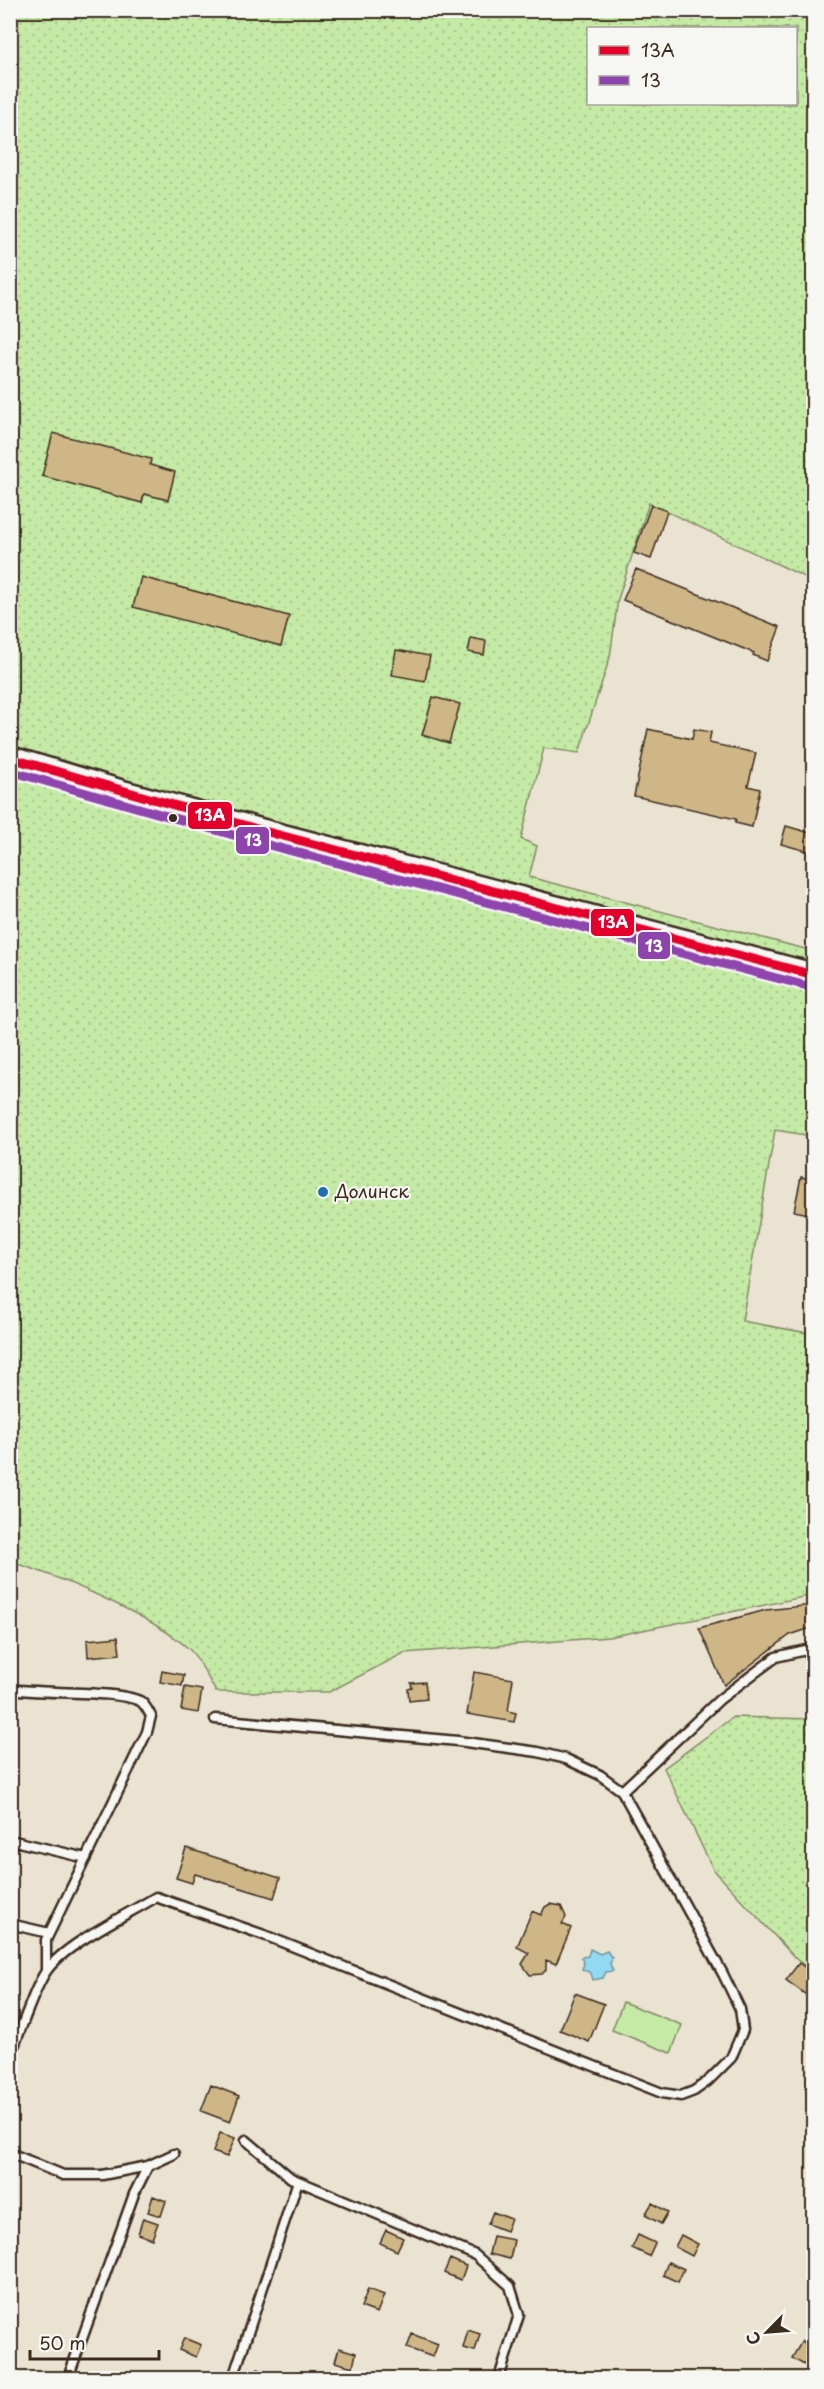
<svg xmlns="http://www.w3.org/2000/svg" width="824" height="2389" viewBox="0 0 824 2389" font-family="'Playpen Sans',sans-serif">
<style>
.grass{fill:#c4eaa5;stroke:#808a62;stroke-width:1.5}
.garden{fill:url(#garden-dots);stroke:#808a62;stroke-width:1.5;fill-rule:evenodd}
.water{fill:#92daf4;stroke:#6f949e;stroke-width:1.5}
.building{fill:#ceb686;stroke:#3b2a1e;stroke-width:1.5}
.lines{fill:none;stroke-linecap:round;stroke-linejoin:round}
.lane-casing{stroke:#3b2a1e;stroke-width:13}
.secondary-casing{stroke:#3b2a1e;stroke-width:27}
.lane{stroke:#f6f6f2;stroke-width:8}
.secondary{stroke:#f6f6f2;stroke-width:22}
.bus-1-casing{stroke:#f6f6f2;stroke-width:14}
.bus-2-casing{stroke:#f6f6f2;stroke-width:14}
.bus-1{stroke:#e4002b;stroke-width:9}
.bus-2{stroke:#8e44ad;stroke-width:9}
.bus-dot{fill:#3b2a1e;stroke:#f6f6f2;stroke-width:2}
.poi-dot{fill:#1f6fb2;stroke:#f6f6f2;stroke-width:2}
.labels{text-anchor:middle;stroke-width:4.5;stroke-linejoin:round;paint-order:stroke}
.poi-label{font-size:18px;fill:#3b2a1e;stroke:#f6f6f2;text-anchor:start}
.line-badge{stroke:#f6f6f2;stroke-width:2}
.badge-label{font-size:16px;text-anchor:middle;font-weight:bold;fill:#fff}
</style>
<defs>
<pattern id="garden-dots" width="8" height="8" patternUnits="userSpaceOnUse" patternTransform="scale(1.5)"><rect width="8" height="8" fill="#c4eaa5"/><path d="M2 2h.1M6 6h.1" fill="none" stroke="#a9c98e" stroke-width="1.8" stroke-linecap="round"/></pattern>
</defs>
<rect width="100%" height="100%" fill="#eae3d2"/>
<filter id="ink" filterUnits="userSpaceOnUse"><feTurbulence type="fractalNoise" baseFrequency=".0167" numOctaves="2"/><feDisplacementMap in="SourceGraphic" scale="12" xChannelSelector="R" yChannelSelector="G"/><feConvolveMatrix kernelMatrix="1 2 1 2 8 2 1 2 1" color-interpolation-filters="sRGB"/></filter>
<g filter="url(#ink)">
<path class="grass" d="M623,2002L682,2025L671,2053L612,2030Z"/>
<path class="garden" d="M10,11H813V581L649,503L618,599L610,657L579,753L544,748L521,839L537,846L529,877L813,951V1136L775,1130L742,1321L813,1334V1595L609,1637L404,1653L329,1692H216C208,1679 200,1659 189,1649C151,1615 59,1576 11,1562L10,402L19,369L10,362ZM588,28H796V104H588Z
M733,1717L813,1719V1972L796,1959L713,1869L664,1768Z"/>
<path class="water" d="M590,1949L600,1954L607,1951L612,1958L610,1964L613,1971L606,1972L603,1978L593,1980L591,1973L582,1969L584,1964L581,1957L588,1956Z"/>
<path class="building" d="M53,433L151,459L150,465L175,472L168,500L144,494L142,503L42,476Z
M651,505L667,511L651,559L634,553Z
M636,569L780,627L767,661L753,655L754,653L623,600Z
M141,577L289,616L281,646L133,607Z
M471,638L486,641L484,655L468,652Z
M396,650L430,656L425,681L392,675Z
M433,697L460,704L449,743L422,735Z
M648,729L692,739L694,729L711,732L709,743L756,753L748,786L760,789L752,827L735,823L736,819L634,796Z
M786,826L814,834V853L781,844Z
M801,1177L814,1180V1215L794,1211Z
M812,1605L814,1627L790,1635L724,1685L699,1628L766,1610Z
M118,1637L120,1654L88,1657L87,1640Z
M162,1671L184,1675L182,1686L160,1682Z
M474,1672L513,1679L508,1711L516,1713L514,1722L467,1714Z
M425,1682L427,1699L409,1701L408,1689L412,1688L411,1683Z
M185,1687L202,1690L198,1713L181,1710Z
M186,1848L280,1878L274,1898L195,1874L192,1883L176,1878Z
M550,1904L561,1906L566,1917L562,1924L571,1928L556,1964L546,1960V1970L542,1974L530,1975L522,1964L529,1953L517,1947L532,1911L541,1915L545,1907Z
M799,1963L814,1974V1992L809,1997L786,1980Z
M575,1993L604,2004L589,2042L560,2030Z
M211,2085L239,2096L230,2122L201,2111Z
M220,2133L235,2138L227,2157L213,2152Z
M153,2196L166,2201L161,2216L148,2212Z
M652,2203L668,2212L661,2224L645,2215Z
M493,2212L511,2219L506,2231L488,2224Z
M143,2218L158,2223L152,2239L138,2234Z
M386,2230L403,2238L397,2251L380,2243Z
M638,2235L655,2243L649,2256L632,2248Z
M681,2235L698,2244L692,2256L675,2247Z
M493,2236L514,2240L510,2259L489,2254Z
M450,2259L466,2266L461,2280L444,2273Z
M668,2262L684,2269L678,2282L663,2275Z
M368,2289L384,2295L377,2313L361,2307Z
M468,2330L480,2334L475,2351L463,2348Z
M412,2334L438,2344L433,2357L407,2348Z
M184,2338L201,2345L196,2357L179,2350Z
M802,2341L813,2349L804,2365L792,2358Z
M339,2348L356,2353L353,2367L335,2362Z
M258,2369L281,2378H247L250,2371L256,2373Z"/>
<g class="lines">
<defs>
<path id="lane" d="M10,1689C43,1694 117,1690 140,1701C145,1704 148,1711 151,1716L147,1732L46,1940V1971
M622,1791L720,1699L776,1657L814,1648
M10,1840L86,1858
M10,1924L49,1933
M10,2056C20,2034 34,1987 47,1970C67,1943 125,1916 156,1897L264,1935L662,2093L681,2096L694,2091L708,2081L731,2058L743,2030L740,2009L723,1974L622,1791L600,1775L566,1759L538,1752L458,1741L215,1719
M246,2140L291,2178L475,2255L510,2286L519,2315L499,2378
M10,2153L63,2175H102L148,2166
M68,2378L134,2194L148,2166L174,2154
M233,2378L298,2181"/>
<path id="secondary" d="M10,758L123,792L264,831L814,975"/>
</defs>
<use href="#lane" class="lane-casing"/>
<use href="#secondary" class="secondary-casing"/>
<use href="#lane" class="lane"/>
<use href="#secondary" class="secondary"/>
<defs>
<path id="bus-1" d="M10,758L264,831L814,975"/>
<path id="bus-2" d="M10,771L261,843L811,987"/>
</defs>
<use href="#bus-1" class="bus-1-casing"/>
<use href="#bus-2" class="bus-2-casing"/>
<use href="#bus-1" class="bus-1"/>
<use href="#bus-2" class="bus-2"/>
</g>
</g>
<circle class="bus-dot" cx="173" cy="818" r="5"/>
<circle class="poi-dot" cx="323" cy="1192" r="6"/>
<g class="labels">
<g class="poi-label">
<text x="335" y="1198">Долинск</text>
</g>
</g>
<g class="line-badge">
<rect x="187" y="801" width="46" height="29" rx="6" fill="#e4002b"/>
<rect x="235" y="826" width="35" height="29" rx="6" fill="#8e44ad"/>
<rect x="590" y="908" width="45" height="29" rx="6" fill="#e4002b"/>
<rect x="637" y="931" width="34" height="29" rx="6" fill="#8e44ad"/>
</g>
<g class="badge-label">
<text x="210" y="821">13А</text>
<text x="253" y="846">13</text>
<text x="613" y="928">13А</text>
<text x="654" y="952">13</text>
</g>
<rect width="824" height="2389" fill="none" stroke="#f6f6f2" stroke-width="36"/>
<rect x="18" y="18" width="788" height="2353" fill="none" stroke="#3b2a1e" stroke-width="2" filter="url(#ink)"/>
<rect x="587" y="27" width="210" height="78" fill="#f6f6f2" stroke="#aba49d" stroke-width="1.5"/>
<rect x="599" y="46" width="30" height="9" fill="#e4002b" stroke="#aba49d" stroke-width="1.5"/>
<text x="641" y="57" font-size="18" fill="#3b2a1e">13А</text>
<rect x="599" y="76" width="30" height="9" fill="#8e44ad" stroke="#aba49d" stroke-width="1.5"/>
<text x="641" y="87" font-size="18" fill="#3b2a1e">13</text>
<g transform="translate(767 2332) rotate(245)" stroke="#f6f6f2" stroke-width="4.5" paint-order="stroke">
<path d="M0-4.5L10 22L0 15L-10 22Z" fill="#3b2a1e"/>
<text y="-9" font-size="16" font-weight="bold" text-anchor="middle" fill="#3b2a1e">С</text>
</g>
<path d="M30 2350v9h129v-9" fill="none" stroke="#3b2a1e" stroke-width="3"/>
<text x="39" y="2350" font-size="18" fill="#3b2a1e" stroke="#f6f6f2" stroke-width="4.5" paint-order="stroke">50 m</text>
</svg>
